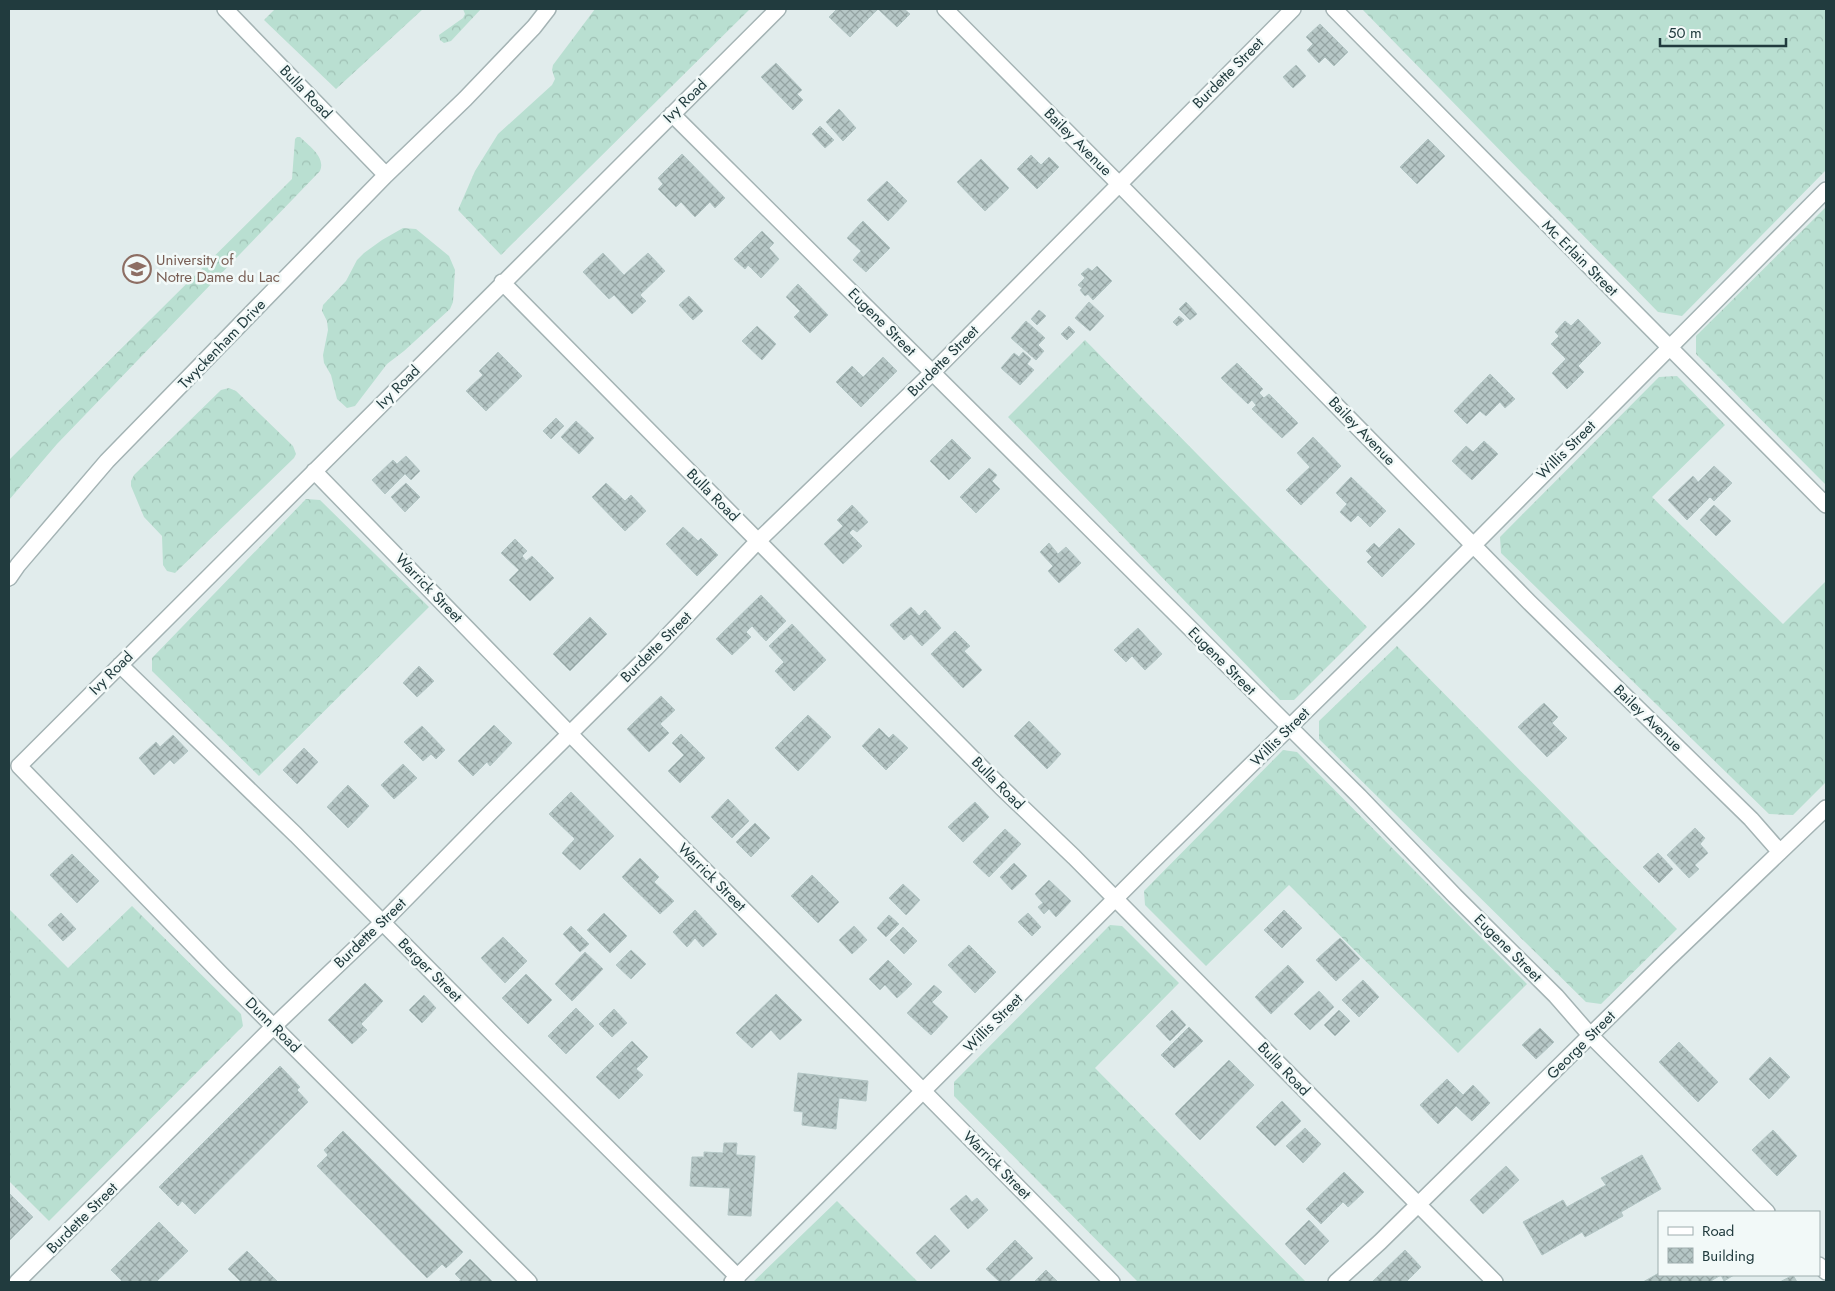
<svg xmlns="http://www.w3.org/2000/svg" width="1835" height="1291" viewBox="0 0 1835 1291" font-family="Jost,sans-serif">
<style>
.forest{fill:url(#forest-crowns)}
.building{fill:url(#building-cross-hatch);stroke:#b3c6c5}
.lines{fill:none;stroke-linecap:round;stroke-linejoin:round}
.minor-casing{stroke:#a4b3b4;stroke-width:18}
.minor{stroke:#fff;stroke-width:15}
.labels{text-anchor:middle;stroke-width:5;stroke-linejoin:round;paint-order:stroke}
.street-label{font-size:15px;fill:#213b3e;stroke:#f2f9f8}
.education-label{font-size:15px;fill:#785e54;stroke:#f2f9f8;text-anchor:start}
</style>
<defs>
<pattern id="forest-crowns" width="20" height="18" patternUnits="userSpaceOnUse" patternTransform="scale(1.25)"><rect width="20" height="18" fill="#b9dfd1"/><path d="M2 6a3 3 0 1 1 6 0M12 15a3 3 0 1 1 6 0" fill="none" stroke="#9fc0b4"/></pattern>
<pattern id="building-cross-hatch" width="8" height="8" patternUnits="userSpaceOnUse" patternTransform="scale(1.25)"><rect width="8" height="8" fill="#b6c7c6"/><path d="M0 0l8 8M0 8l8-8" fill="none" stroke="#94a3a2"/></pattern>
</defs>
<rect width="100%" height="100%" fill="#e1ecec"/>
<path class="forest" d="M275,9H423L336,89L264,20Z
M463,9H481L451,41L444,43L440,40L439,35L463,18L465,14Z
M595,9H750L501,255L458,210L475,171L498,134L552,85L555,79L552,70L553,65Z
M1362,9H1826V170L1682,316L1658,312Z
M297,137H300C309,146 326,157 320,171L57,444L9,500V460L292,179L295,139Z
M1826,207V485L1696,354V336Z
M403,228L416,229L449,256L455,270L453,302L450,309L404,351L387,364L355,406L347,408L337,399L331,375L324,363L323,355L328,330L327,321L322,311L323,305L346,281L357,260L364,253L382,240Z
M1085,340L1367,627L1294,700H1280L1008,417Z
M1677,376L1725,425L1652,497L1783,624L1826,581V782L1793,815L1769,814L1501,553L1500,537L1659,377Z
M229,388L236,391L293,446L296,454L294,458L175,573L167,571L163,565L162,536L144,517L131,486V481L134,475L221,390Z
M306,499L320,500L429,607L259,776L152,671V658Z
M1397,646L1677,929L1601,1004L1586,1002L1319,739V721Z
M1283,750L1297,752L1527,984L1458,1053L1289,885L1206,966L1145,905L1144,891Z
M132,906L241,1014L243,1026L49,1221L9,1181V909L68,968Z
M1110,925L1122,926L1179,983L1095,1068L1306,1282H1138L954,1096V1082Z
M837,1201L918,1282H753Z"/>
<path class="building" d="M837,9H904L910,14L897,27L878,9L850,37L829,17Z
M1320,24L1348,52L1334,66L1325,57L1319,63L1307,50L1313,44L1306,37Z
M776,63L802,90L797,94L803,100L793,110L761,77Z
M1296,65L1306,76L1293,88L1283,77Z
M839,109L856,128L843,141L826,122Z
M820,126L834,140L825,148L812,134Z
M1428,139L1445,156L1417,184L1400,167Z
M682,154L725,198L715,208L710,202L695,217L681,202L676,207L658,189L663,184L658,178Z
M1031,155L1041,165L1049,157L1059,167L1037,189L1017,169Z
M981,159L1009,188L985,211L957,182Z
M887,181L907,201L888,221L867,200Z
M863,221L890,248L866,272L853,260L861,251L847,238Z
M762,231L774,243L769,248L779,259L761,278L748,265L745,269L734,259Z
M603,253L624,275L648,253L665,271L640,295L646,301L632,314L614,295L609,299L583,272Z
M1097,266L1112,281L1093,300L1088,294L1085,296L1080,290L1082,288L1078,285L1085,278L1081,274L1088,268L1092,271Z
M798,284L828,315L810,333L794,317L800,311L786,297Z
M689,296L703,311L693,320L679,305Z
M1089,302L1104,316L1090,331L1075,318Z
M1186,302L1197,314L1190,320L1179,309Z
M1039,310L1046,316L1037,325L1031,319Z
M1179,316L1184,320L1177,326L1173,322Z
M1578,319L1601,343L1578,366L1584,372L1567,389L1552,373L1566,359L1551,344L1559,336L1555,332L1565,321L1571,326Z
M1026,321L1045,338L1038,345L1044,351L1036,360L1011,338Z
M757,326L776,344L762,360L742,341Z
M1069,326L1075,332L1067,340L1061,334Z
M498,352L522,376L486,411L466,391L483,375L479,371Z
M1023,352L1031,359L1027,364L1034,370L1020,385L1001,368L1014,353L1019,357Z
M883,357L897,371L861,407L836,382L852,366L863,377Z
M1237,363L1263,389L1259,393L1264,398L1269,394L1298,423L1282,438L1252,409L1256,405L1252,400L1248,404L1221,378Z
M1490,374L1515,399L1505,408L1500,402L1486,416L1480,411L1467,424L1454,411Z
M556,418L564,426L551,439L543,431Z
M576,421L594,438L579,454L561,437Z
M1313,437L1341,466L1301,505L1286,490L1310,467L1297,453Z
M952,439L971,458L949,480L930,461Z
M1484,441L1498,454L1472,480L1452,461L1466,446L1473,452Z
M406,456L420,471L411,480L405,474L385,494L372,480L393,460L397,464Z
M1714,466L1732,483L1714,501L1710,497L1687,520L1668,500L1693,476L1698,482Z
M989,468L997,475L992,481L1000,489L976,513L960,497Z
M1351,477L1386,511L1370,527L1358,515L1351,522L1340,512L1347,504L1336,493Z
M406,483L420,497L405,512L391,497Z
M606,483L625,501L631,495L646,511L625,531L592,497Z
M852,505L868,522L857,532L853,529L849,533L862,546L843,564L824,544L843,526L837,520Z
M1714,505L1731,521L1716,536L1700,520Z
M683,527L698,541L701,538L718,555L697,576L666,544Z
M1399,528L1415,544L1382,577L1367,562L1372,557L1366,551L1374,543L1379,548Z
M515,539L527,551L522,556L526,561L532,556L554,578L530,601L509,580L519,570L501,553Z
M1049,543L1058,554L1066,547L1081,563L1059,583L1048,571L1053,566L1040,552Z
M761,595L786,621L766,641L752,626L746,632L751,637L732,655L716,639Z
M911,607L919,616L925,610L941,628L922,646L911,634L904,640L890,625Z
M590,617L607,634L570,671L553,654Z
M792,624L826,660L794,691L775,671L784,662L769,646Z
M1138,628L1162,654L1145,670L1132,656L1126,662L1114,650Z
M955,631L970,646L964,651L982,670L963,688L931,654Z
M419,666L434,681L417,697L403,683Z
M661,696L675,710L660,724L669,733L649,752L627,729Z
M1544,703L1558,717L1552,723L1567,738L1547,757L1518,727Z
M808,715L831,737L798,771L775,748Z
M1029,721L1061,754L1047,769L1014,736Z
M494,725L512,743L490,766L487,762L473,776L458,761Z
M422,726L445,750L436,759L431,754L423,761L404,742Z
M879,728L889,738L893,734L908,748L886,770L862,746Z
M681,734L705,758L680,783L668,771L684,755L672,743Z
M173,735L188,751L174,764L170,760L154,775L139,758L156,742L160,747Z
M304,748L318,762L297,784L283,770Z
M403,764L417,778L394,799L381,785Z
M348,785L369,806L348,828L327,807Z
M571,792L614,836L580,870L562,853L575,839L549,814Z
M728,799L749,821L732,838L711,817Z
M975,802L989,817L963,842L948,827Z
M755,823L770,838L751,857L736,842Z
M1695,828L1705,838L1700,844L1708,853L1695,865L1699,869L1689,878L1667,855Z
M1005,829L1021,844L989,877L973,862Z
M1658,853L1673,869L1659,883L1643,867Z
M72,854L99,881L77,903L50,875Z
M640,858L659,877L654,882L674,901L660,914L622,877Z
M1014,863L1027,876L1012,890L1000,877Z
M812,875L839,902L818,923L791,896Z
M1049,880L1071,901L1056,917L1049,909L1044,914L1038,907L1043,903L1035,894Z
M903,884L920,900L906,915L889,898Z
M695,910L717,934L703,947L695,938L687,947L673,932Z
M1284,910L1302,928L1282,948L1264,930Z
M61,913L76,929L63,941L48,925Z
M604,913L627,936L610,953L587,930Z
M1028,913L1041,927L1032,936L1018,922Z
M889,915L899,924L886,937L877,928Z
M571,926L589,944L580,952L563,934Z
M854,926L867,940L852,954L839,940Z
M903,927L917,941L904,954L890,940Z
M503,937L527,961L505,983L481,958Z
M1340,938L1360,959L1336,981L1316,960Z
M969,945L996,972L975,993L948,965Z
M631,950L646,964L631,979L616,965Z
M585,952L603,969L572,1001L555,984Z
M888,960L912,984L897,998L885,985L880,990L869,979Z
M1288,965L1304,982L1271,1014L1255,997Z
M526,974L552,1000L528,1024L502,998Z
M1363,980L1379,997L1359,1017L1342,1000Z
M365,983L383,1001L361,1024L367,1030L352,1044L328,1020Z
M934,985L942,992L932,1002L948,1017L931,1035L907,1013Z
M1319,991L1334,1007L1310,1030L1294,1014Z
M776,994L802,1020L780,1040L771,1030L752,1048L736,1033Z
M424,995L436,1008L422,1023L409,1010Z
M576,1008L594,1026L566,1054L548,1036Z
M614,1009L627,1023L612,1037L599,1024Z
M1172,1010L1186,1025L1170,1041L1156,1026Z
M1339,1010L1350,1021L1335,1036L1324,1025Z
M1189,1027L1203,1041L1174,1068L1161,1055Z
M1540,1028L1554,1042L1536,1059L1522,1045Z
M632,1041L648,1057L636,1069L643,1075L619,1099L596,1077Z
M1679,1042L1718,1082L1698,1102L1659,1062Z
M1770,1057L1790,1077L1769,1099L1749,1079Z
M1229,1060L1254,1085L1200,1140L1175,1114Z
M280,1066L300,1087L297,1090L308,1102L195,1214L182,1201L178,1206L159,1187Z
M798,1073L868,1081L866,1101L839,1098L836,1129L802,1125L803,1112L794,1111Z
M1447,1079L1463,1095L1473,1085L1490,1103L1472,1121L1456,1106L1438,1124L1420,1105Z
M1282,1101L1301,1121L1275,1146L1256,1127Z
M1305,1128L1321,1144L1303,1163L1286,1146Z
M1773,1130L1797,1156L1777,1176L1752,1150Z
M343,1131L463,1252L446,1268L442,1264L427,1278L317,1166L328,1155L324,1150Z
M724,1143H737L736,1155L755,1156L751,1216L728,1215L730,1188L690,1186L692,1157H704V1152L723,1153Z
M1642,1155L1661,1189L1621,1212L1623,1216L1585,1237L1582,1232L1542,1255L1523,1222L1563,1200L1567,1207L1606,1185L1601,1178Z
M1506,1166L1519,1180L1483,1214L1470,1200Z
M1344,1172L1364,1192L1348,1207L1343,1202L1321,1224L1306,1209Z
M9,1193L33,1217L9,1241Z
M966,1195L972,1202L977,1198L988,1210L968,1229L950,1209Z
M1309,1220L1329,1241L1305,1265L1285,1244Z
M159,1222L188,1251L156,1282H123L111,1270Z
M935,1235L950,1251L931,1269L916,1253Z
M1015,1240L1033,1258L1008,1282H1000L986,1269Z
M1405,1250L1421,1267L1406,1282H1374L1373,1281Z
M247,1251L278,1282H241L228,1269Z
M470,1259L493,1282H458L461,1280L455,1274Z
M1046,1270L1058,1282H1034Z
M1659,1273V1275H1734L1724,1281L1721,1275L1709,1282H1643Z
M1793,1275L1797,1282H1780Z"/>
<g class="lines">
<defs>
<path id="minor" d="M225,9L386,175
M945,9L1119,184L1529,602L1751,819L1780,852
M1334,9L1826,505
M672,114L1359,796L1455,896L1556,996L1590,1035L1767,1212
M502,282L1001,787L1074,857L1495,1282
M314,471L569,733L1112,1282
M9,578L18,565L107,461L386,175L465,99L534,27L548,9
M120,665L296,835L499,1040L738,1277
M19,766L778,9
M19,766L222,975L529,1282
M1819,1265L1826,1272
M17,1282L274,1026L383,922L491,812L656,648L759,540L933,372L1293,9
M732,1282L1149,865L1419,600L1826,190
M1336,1282L1380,1242L1666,961L1826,808"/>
</defs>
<use href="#minor" class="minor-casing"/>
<use href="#minor" class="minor"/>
</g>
<defs>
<symbol id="university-ring" viewBox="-11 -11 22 22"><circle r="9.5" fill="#f2f9f8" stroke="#8d6e63" stroke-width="1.5"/><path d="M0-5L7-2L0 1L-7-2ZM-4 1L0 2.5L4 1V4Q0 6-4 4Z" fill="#8d6e63"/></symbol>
</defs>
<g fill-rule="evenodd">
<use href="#university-ring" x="121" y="253" width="32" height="32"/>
</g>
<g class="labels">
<g class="street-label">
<text transform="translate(1228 73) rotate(-45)" y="5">Burdette Street</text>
<text transform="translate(306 92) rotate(46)" y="5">Bulla Road</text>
<text transform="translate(685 101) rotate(-45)" y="5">Ivy Road</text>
<text transform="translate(1078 142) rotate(45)" y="5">Bailey Avenue</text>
<text transform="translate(1580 258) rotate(45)" y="5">Mc Erlain Street</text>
<text transform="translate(882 322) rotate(45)" y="5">Eugene Street</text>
<text transform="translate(222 344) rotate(-46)" y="5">Twyckenham Drive</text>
<text transform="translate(943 361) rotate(-45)" y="5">Burdette Street</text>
<text transform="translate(398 387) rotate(-45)" y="5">Ivy Road</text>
<text transform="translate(1362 431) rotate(46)" y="5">Bailey Avenue</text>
<text transform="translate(1566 450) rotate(-45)" y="5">Willis Street</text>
<text transform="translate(713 495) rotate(45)" y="5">Bulla Road</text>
<text transform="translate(429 588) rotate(46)" y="5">Warrick Street</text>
<text transform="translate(656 647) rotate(-45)" y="5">Burdette Street</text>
<text transform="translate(1222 661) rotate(45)" y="5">Eugene Street</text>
<text transform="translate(111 673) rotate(-45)" y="5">Ivy Road</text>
<text transform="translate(1648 718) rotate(44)" y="5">Bailey Avenue</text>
<text transform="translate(1280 737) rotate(-45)" y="5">Willis Street</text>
<text transform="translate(998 783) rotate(45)" y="5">Bulla Road</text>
<text transform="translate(712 877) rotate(45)" y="5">Warrick Street</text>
<text transform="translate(370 933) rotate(-44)" y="5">Burdette Street</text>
<text transform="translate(1508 948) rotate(45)" y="5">Eugene Street</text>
<text transform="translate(430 970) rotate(45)" y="5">Berger Street</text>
<text transform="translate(993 1023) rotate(-45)" y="5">Willis Street</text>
<text transform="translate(273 1025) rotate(45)" y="5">Dunn Road</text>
<text transform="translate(1581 1045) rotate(-45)" y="5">George Street</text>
<text transform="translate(1284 1069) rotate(46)" y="5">Bulla Road</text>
<text transform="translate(997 1165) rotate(45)" y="5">Warrick Street</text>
<text transform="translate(82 1218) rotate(-45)" y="5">Burdette Street</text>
</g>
<g class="education-label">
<text x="156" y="265">University of<tspan x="156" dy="17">Notre Dame du Lac</tspan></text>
</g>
</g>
<rect width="1835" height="1291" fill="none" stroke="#213b3e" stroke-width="20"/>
<rect x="1658" y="1211" width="162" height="65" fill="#f2f9f8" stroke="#9eadae"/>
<rect x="1668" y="1227" width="25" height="8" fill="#ffffff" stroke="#9eadae"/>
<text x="1702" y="1236" font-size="15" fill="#213b3e">Road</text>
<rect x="1668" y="1248" width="25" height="15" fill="url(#building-cross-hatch)" stroke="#9eadae"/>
<text x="1702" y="1261" font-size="15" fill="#213b3e">Building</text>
<path d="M1660 38v8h126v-8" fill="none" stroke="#213b3e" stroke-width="2.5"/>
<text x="1668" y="38" font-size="15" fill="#213b3e" stroke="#f2f9f8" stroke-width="4" paint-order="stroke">50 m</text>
</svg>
